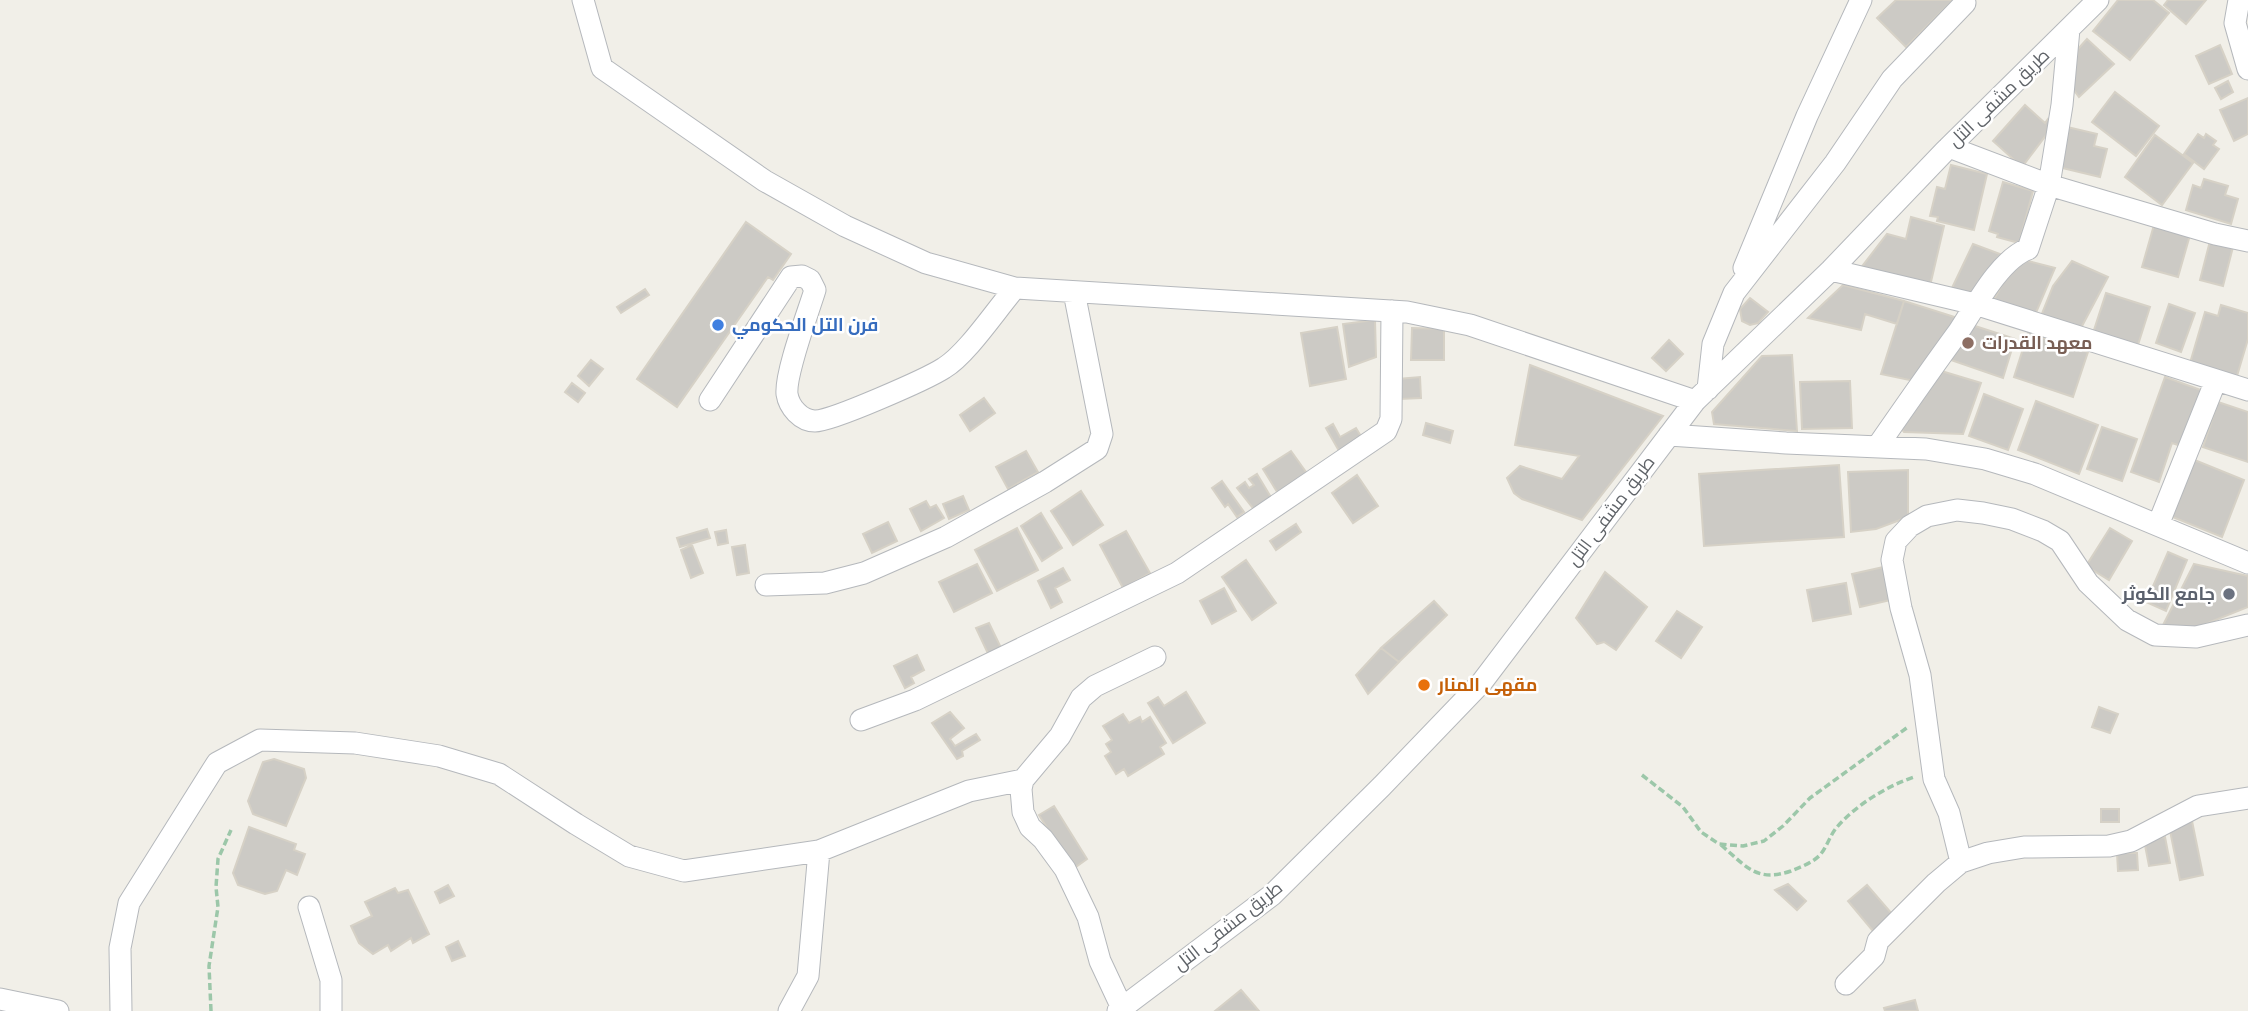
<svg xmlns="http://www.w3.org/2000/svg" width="2248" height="1011" viewBox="0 0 2248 1011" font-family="Roboto,Cairo,sans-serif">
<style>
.building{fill:#cccac5;stroke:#d6d1c6;stroke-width:2}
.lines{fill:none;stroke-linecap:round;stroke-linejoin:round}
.minor-casing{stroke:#b5b8bc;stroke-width:23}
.path{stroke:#9cc7a9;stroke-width:3.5;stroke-dasharray:7 3.5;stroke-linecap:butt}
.minor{stroke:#fff;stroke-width:21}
.shop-dot{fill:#3f7fe0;stroke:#fff;stroke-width:2.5}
.education-dot{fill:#8d6e63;stroke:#fff;stroke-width:2.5}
.worship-dot{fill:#6b7280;stroke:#fff;stroke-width:2.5}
.food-dot{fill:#e8710a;stroke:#fff;stroke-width:2.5}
.labels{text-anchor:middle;stroke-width:5;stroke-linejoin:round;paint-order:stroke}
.street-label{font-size:18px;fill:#5f6368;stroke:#fff}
.shop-label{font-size:18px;font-weight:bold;fill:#366cbe;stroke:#fff;text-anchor:start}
.education-label{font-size:18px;font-weight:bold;fill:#785e54;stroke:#fff;text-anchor:start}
.worship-label{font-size:18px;font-weight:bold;fill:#5b616d;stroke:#fff;text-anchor:end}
.food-label{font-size:18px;font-weight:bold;fill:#c56008;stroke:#fff;text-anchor:start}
</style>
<rect width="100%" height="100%" fill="#f1efe8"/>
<path class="building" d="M1896,0H1953L1906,47L1877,18Z
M2118,0H2153L2169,13L2130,60L2093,31Z
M2168,0H2206L2186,24L2164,5Z
M2087,39L2114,64L2079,97L2073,89L2078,49Z
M2220,45L2232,74L2209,84L2196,56Z
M2228,81L2233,92L2221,99L2215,88Z
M2115,92L2159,126L2136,156L2092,122Z
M2248,98V134L2234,141L2220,110Z
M2025,105L2045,123L2048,119L2053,126L2022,167L1993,141Z
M2063,126L2097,134L2094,146L2107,149L2100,177L2054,166Z
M2198,134L2204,138L2206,134L2216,141L2213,145L2219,149L2204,169L2184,154Z
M2155,135L2193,163L2162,205L2125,177Z
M1951,165L1987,174L1974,230L1937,221L1938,217L1930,216L1937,187L1945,189Z
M2204,179L2228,186L2225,195L2238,199L2231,224L2186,210L2193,185L2201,188Z
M2003,182L2033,191L2019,243L1997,237L1998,234L1989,231Z
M1911,217L1944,226L1930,286L1860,269L1887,234L1906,239Z
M746,222L791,254L773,280L768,277L677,407L637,379Z
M2154,225L2190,235L2178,277L2142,267Z
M2210,241L2233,247L2223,286L2200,280Z
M1973,244L2000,254L1972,297L1951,290Z
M2017,258L2055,268L2035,315L1992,303Z
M2072,261L2108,277L2081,328L2041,316L2053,286Z
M1843,285L1904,301L1897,324L1865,314L1861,330L1808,318Z
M645,289L649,295L621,313L617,307Z
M2106,293L2150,307L2137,348L2093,333Z
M1750,298L1768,312L1758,323L1750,325L1742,321L1740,309Z
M1904,301L1961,319L1914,381L1881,374Z
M2169,304L2195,313L2181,352L2156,343Z
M2221,305L2248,313V339L2237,376L2190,363L2205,312L2218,316Z
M1375,320L1376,357L1349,367L1343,324Z
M1972,325L2015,339L2003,378L1948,359Z
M1337,327L1346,379L1310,386L1301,333Z
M1412,328L1444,329V360H1411Z
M2028,333L2088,352L2073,397L2014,377Z
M1669,340L1683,354L1666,371L1652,358Z
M1792,355L1797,431L1714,424L1712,412L1762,356Z
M591,360L603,369L589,386L578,376Z
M1530,365L1663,416L1582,520L1522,499L1514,493L1507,478L1520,466L1562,479L1579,456L1515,445Z
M1938,370L1981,383L1963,434L1904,432L1896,422Z
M1420,377L1421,398L1400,399L1398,379Z
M2165,377L2201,390L2181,446L2172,443L2159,482L2131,472Z
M1850,381L1852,428L1802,429L1800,382Z
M572,383L585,393L578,402L565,392Z
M1984,394L2023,409L2008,450L1969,436Z
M984,398L995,413L970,431L960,415Z
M2036,401L2098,425L2079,474L2018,450Z
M2218,402L2248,412V462L2203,447Z
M1426,423L1453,431L1450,443L1423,435Z
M1333,424L1340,437L1356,428L1362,438L1339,451L1326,428Z
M2102,427L2137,439L2122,481L2087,469Z
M1026,451L1038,472L1008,489L996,467Z
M1291,451L1311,479L1282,500L1263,469Z
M2192,459L2244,480L2222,537L2170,516Z
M1839,465L1844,537L1704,546L1699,474Z
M1908,470V517L1876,529L1851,532L1848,472Z
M1257,474L1272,499L1256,512L1237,488L1245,482L1249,488L1254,485L1249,479Z
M1357,475L1378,506L1353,523L1332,493Z
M1222,481L1244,512L1237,517L1228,504L1225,507L1212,488Z
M1081,491L1103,525L1073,545L1051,511Z
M963,496L969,510L949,519L943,504Z
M926,501L930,508L936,505L944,518L921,531L910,509Z
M1041,513L1062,548L1042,561L1021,526Z
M888,522L897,541L872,553L863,534Z
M1296,524L1301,532L1276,550L1270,541Z
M1017,528L1038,570L997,591L975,550Z
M2110,528L2132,541L2109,580L2086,566Z
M707,529L710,538L680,547L677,538Z
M726,530L728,543L718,545L715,532Z
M1126,531L1150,573L1123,588L1100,545Z
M692,545L703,573L691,578L681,550Z
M745,545L749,573L737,575L732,547Z
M2168,552L2187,560L2166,611L2146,602Z
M1246,560L1276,603L1252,620L1222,577Z
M977,564L992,593L954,612L939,582Z
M2194,564L2248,576V607L2193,629L2162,627Z
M1888,566L1895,599L1860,607L1852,574Z
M1063,568L1070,580L1055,588L1062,602L1051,608L1038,581Z
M1605,572L1647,607L1616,650L1604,642L1597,644L1576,618Z
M1846,583L1851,614L1813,621L1807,590Z
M1224,588L1236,611L1212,624L1200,601Z
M1434,601L1447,615L1399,662L1381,648Z
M1677,611L1702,627L1681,658L1656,641Z
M989,623L1004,654L991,660L976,628Z
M1381,648L1399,662L1368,694L1356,675Z
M917,655L924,670L911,677L914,683L905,688L894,666Z
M1186,692L1205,723L1173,743L1148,703L1158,697L1164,706Z
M2099,707L2118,714L2110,733L2092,727Z
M950,712L964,728L950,739L955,746L976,734L980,740L962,751L963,756L957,759L932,723Z
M1123,714L1129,723L1140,717L1142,722L1150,717L1166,743L1160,747L1164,754L1128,776L1124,769L1116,774L1105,756L1111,752L1106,744L1112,740L1103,726Z
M274,759L304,769L306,778L286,826L253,814L248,801L263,762Z
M1054,806L1087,859L1073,869L1039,815Z
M2101,809H2119V822H2101Z
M2192,821L2203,875L2180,880L2169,826Z
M249,827L296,844L294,850L305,854L297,875L286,870L277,891L265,894L238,885L233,873Z
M2165,837L2170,863L2149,866L2144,840Z
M2117,853H2137L2138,870L2118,871Z
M1788,884L1806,901L1797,910L1775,890Z
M448,885L454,896L440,903L435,892Z
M1867,885L1892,914L1873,931L1848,901Z
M395,888L398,893L408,890L429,934L413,943L411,938L391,951L388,945L373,954L359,943L351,926L372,916L365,902Z
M458,941L465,956L452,961L446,947Z
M1241,990L1259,1011H1215Z
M1915,1000L1918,1011H1885L1884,1008Z"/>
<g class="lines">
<defs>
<path id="minor" d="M583,0L602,68L765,181L845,226L926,263L1015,288L1407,312L1470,325L1695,401
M2239,0L2235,23L2248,69
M1949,147L2049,185L2215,234L2248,241
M1744,268L1807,116L1861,0
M1831,270L1975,304L2248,390
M1708,389L1713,344L1734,293L1835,163L1892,79L1965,3
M710,400L791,277L802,276L810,280L815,290C808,313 785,373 787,394C789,407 801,421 815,421C832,421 927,379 944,368C967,354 996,310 1015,288
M1669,435L1786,443L1926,449L1985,459L2035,474L2248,563
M1877,447C1904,408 1931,369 1959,331C1975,307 2000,259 2028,249L2049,185L2062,105L2069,29
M2158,525L2216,380
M766,585L825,583L864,573L946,537L1045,482L1097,449L1102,434L1074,292
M861,720L915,700L1177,573L1386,431L1391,419L1392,311
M1961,862L1949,813L1934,779L1920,675L1901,608L1892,560L1896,541L1910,526L1927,516L1957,510L1983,513L2012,519L2043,531L2060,541L2088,583L2127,620L2155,635L2196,637L2248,625
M309,907L331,980V1011
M1846,984L1874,956L1878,941L1936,883L1961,862L1988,853L2024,847L2109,846L2131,841L2198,806L2248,798
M0,999L58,1011
M1122,1008L1100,961L1088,917L1065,869L1043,839L1030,827L1023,812L1021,789L1023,780L1060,736L1081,698L1095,686L1155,657
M121,1011L120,948L129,903L217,763L260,740L355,743L439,756L499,774L576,824L629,856L684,871L819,851L969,791L1023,780
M789,1011L808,976L819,851
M1118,1011L1272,895L1382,786L1482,682L1695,401L1831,270L1944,152L2098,0"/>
</defs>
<use href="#minor" class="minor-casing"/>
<path class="path" d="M1642,775L1683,807L1701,832L1719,844L1743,846L1764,841L1783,826L1810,798L1908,727
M1721,845C1746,866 1756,883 1791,871C1801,867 1812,863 1820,855C1827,847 1830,835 1837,827C1856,805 1887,786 1914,777
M211,1011L209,966L218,907L216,887L218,859L231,830"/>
<use href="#minor" class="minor"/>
</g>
<circle class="shop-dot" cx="718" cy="325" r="7"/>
<circle class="education-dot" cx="1968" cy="343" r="7"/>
<circle class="worship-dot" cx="2229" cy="594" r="7"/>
<circle class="food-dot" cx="1424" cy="685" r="7"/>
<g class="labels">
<g class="street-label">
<text transform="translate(1999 98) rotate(-44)" y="6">طريق مشفى التل</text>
<text transform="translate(1611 511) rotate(-53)" y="6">طريق مشفى التل</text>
<text transform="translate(1228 926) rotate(-38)" y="6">طريق مشفى التل</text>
</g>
<g class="shop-label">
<text x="732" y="331">فرن التل الحكومي</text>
</g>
<g class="education-label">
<text x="1982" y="349">معهد القدرات</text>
</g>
<g class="worship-label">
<text x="2215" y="600">جامع الكوثر</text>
</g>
<g class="food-label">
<text x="1438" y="691">مقهى المنار</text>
</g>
</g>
</svg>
